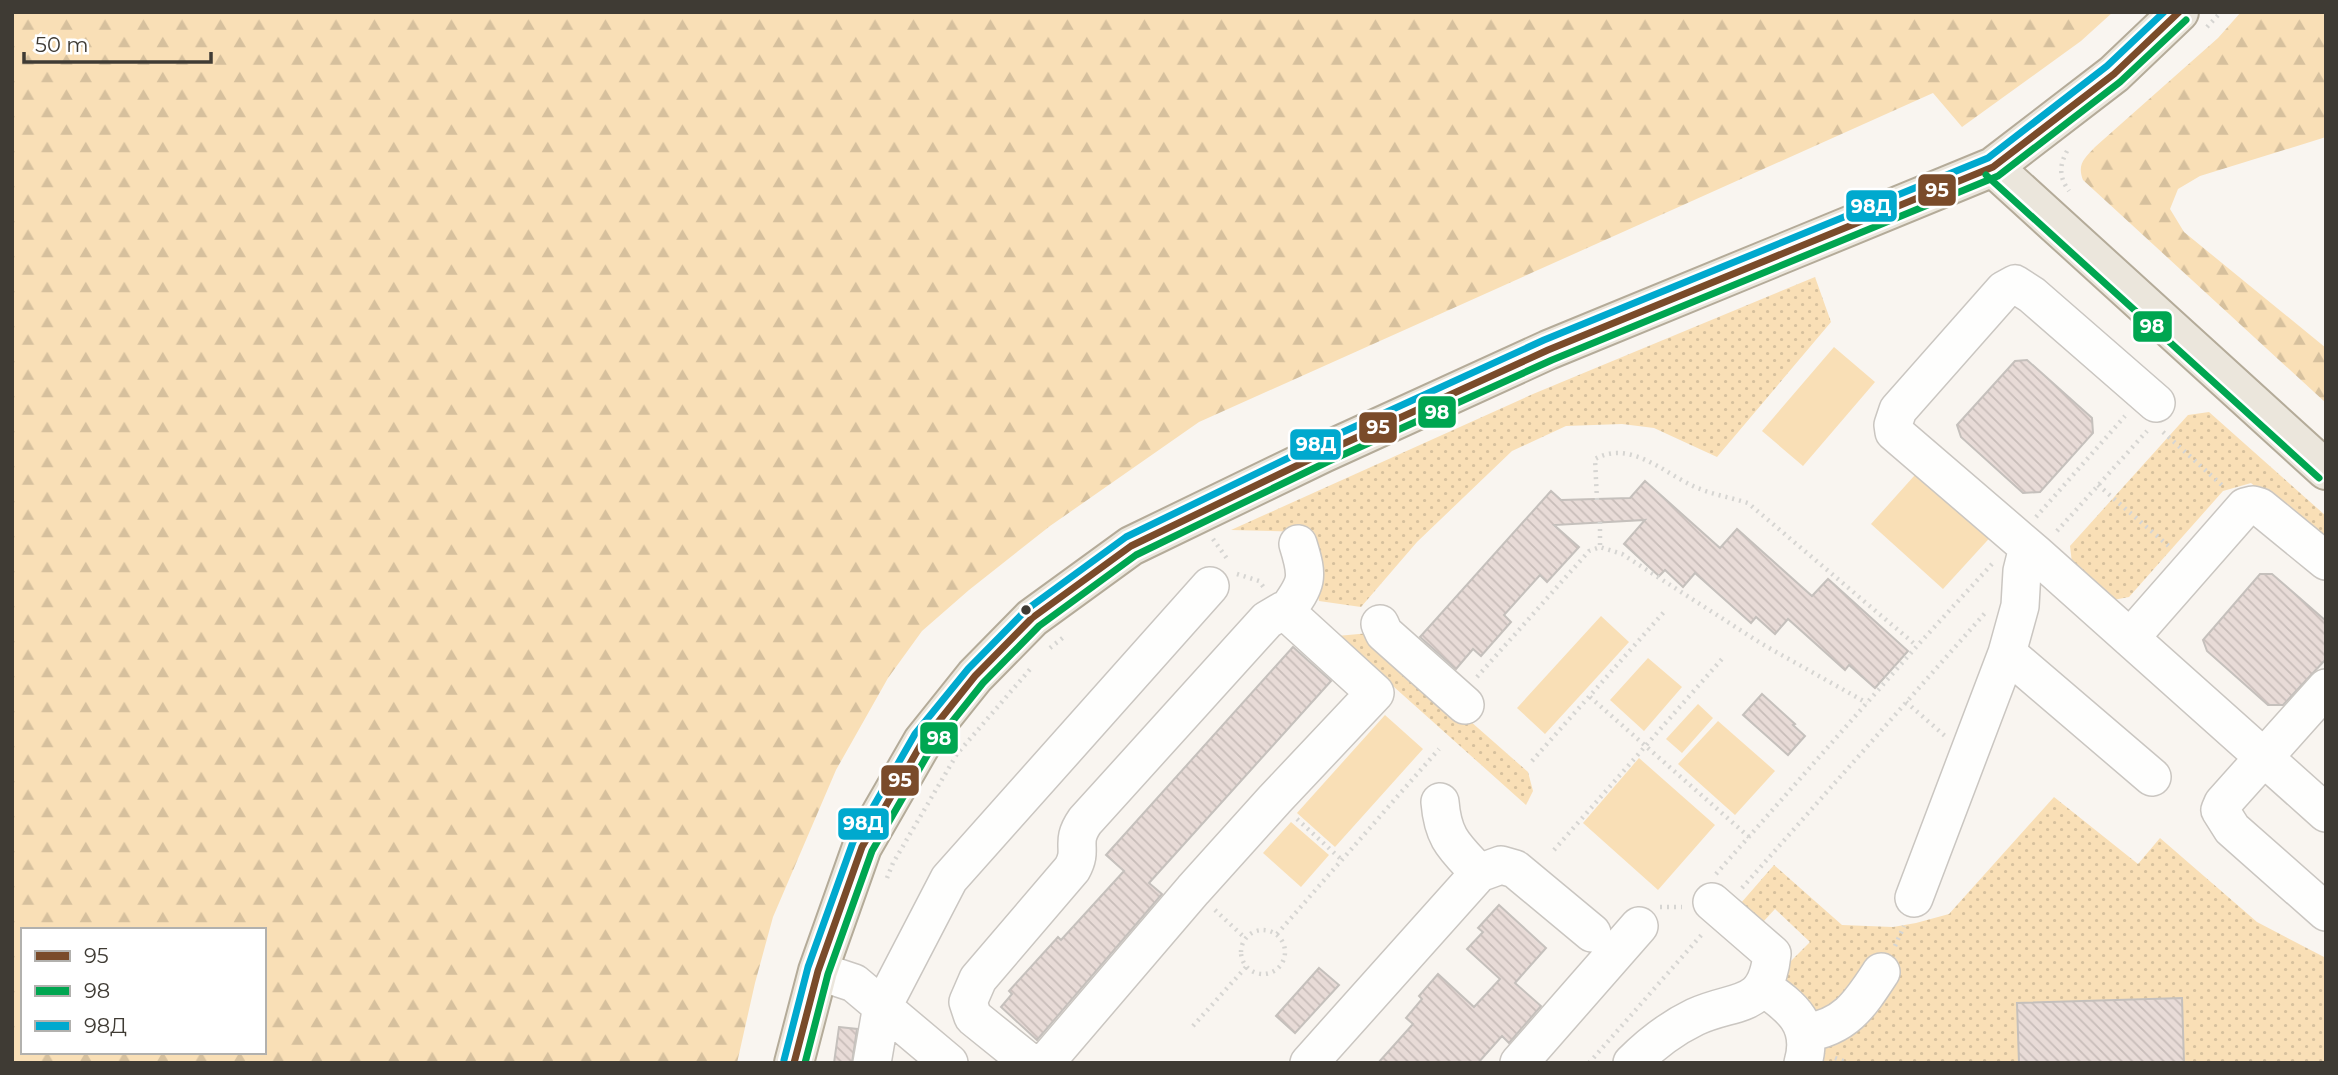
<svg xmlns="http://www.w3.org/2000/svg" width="2338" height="1075" viewBox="0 0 2338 1075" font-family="Montserrat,sans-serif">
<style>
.grass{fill:url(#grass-dots)}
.forest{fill:url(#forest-firs);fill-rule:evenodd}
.park{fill:#f9dfb6}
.building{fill:url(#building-back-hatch);stroke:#c5c0bc;stroke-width:2}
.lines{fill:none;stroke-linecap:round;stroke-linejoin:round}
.minor-casing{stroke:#cac6c1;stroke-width:40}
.major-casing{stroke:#b4ab99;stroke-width:42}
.path{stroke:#d6d5d2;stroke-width:4.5;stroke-dasharray:2 5;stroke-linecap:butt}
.minor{stroke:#fefefd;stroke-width:37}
.major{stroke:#ebe6dc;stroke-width:38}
.bus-1-casing{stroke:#fff;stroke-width:12}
.bus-2-casing{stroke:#fff;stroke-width:12}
.bus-3-casing{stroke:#fff;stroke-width:12}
.bus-1{stroke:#7a4b2a;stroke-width:7}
.bus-2{stroke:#00a651;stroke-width:7}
.bus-3{stroke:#00a9ce;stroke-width:7}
.bus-dot{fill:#3f3b34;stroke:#fff;stroke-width:2.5}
.line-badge{stroke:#fff;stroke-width:2.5}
.badge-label{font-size:19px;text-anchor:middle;font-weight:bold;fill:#fff}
</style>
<defs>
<pattern id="grass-dots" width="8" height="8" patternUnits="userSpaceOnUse" patternTransform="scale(1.75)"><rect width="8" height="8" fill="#f9dfb6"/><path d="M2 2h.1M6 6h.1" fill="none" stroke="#d6c09d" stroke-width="1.8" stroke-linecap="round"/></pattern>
<pattern id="forest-firs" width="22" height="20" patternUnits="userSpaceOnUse" patternTransform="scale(1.75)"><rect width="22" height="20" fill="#f9dfb6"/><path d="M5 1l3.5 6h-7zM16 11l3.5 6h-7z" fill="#d6c09d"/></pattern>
<pattern id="building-back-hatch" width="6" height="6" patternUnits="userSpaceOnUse" patternTransform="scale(1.75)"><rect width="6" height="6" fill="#e8dbd7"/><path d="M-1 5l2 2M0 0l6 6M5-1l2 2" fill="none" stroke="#c8bdb9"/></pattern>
</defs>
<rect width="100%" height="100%" fill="#f9f5f0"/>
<path class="grass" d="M1815,277L1831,322L1717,457L1654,428L1622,424L1566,426L1512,451L1417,542L1361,607L1319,601L1308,532L1231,530L1533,394Z
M2209,412L2326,516V549L2251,483L2223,491L2129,597L2113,600L2072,563L2070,546L2188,415Z
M1370,633L1528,772L1533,791L1526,805L1337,636Z
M2054,797L2138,864L2160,838L2257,922L2326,958V1063H1815L1817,1045L1851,1001L1817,1019L1781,983L1788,964L1810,942L1775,909L1763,922L1756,921L1741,903L1774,865L1842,925L1893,927L1916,923L1949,914Z"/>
<path class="forest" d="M12,12H2113L2081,41L1962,127L1933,93L1199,422L1050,526L969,590L922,631L888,678L836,770L773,917L755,983L737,1063H12ZM23,930H264V1052H23Z
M2241,12H2326V137L2200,176L2178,189L2170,209L2184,232L2326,348V403L2083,180C2077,164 2084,159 2095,147L2218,38Z"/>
<path class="park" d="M1834,347L1875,382L1803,466L1762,431Z
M1923,466L1996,531L1943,589L1871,524Z
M1601,616L1629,642L1545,734L1517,708Z
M1648,658L1682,687L1644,731L1610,700Z
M1698,704L1713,718L1682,753L1666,739Z
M1385,715L1423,749L1335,847L1297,813Z
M1718,721L1775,771L1735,815L1678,764Z
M1639,758L1715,825L1658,890L1583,823Z
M1291,822L1329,855L1301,887L1263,853Z"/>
<path class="building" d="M2027,360L2092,418L2093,433L2040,492L2023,493L1961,437L1957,425L2015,361Z
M1645,481L1720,548L1737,529L1812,596L1828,579L1908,651L1875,688L1849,665L1845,670L1788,619L1775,634L1756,617L1751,623L1695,573L1683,587L1665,570L1659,576L1624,544L1645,520L1554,525L1579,547L1547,582L1540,575L1504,615L1511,622L1481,656L1473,649L1456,669L1420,637L1551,491L1561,500L1630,498Z
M2260,574H2272L2326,621V659L2283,705H2268L2207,651L2203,640Z
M1293,647L1331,681L1149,883L1162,894L1037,1040L1001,1007L1012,994L1009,991L1058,937L1061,940L1124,871L1106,855Z
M1762,694L1795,724L1793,725L1805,736L1788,755L1743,715Z
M1499,905L1546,948L1515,983L1541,1006L1509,1043L1502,1036L1478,1063H1378L1413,1024L1406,1018L1422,999L1419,996L1438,974L1474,1007L1500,979L1467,949L1483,932L1478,928Z
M1319,968L1339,985L1295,1033L1276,1016Z
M2182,998L2184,1063H2019L2017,1003Z
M839,1027L857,1029L852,1063H834Z"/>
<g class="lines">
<defs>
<path id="minor" d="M2156,403L2032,295L2015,284L2004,290L1898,410L1893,425L1894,432L2036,554L2326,813
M2028,547L2022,571L2020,606L2007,653L2152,777
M1286,612C1307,583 1309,579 1298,544
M1380,624L1384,633L1465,705
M2130,638L2245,507L2253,505L2260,507L2326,561
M2326,688L2223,803L2220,810L2232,829L2326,912
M1440,802C1443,839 1455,847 1479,873L1501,865L1515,869L1592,933
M1914,898L2007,653
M818,971L854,983L949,1063
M1764,988C1792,1007 1814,1025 1803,1063
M883,1006L949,879L1210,586
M1805,1033C1846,1027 1860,1004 1881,972
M872,1063L882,1005
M1030,1063L973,1017L968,1002L978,979L1072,869C1084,848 1069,844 1085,821L1267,620L1284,610L1375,693L1275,799L1193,890L1045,1063
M1309,1063L1479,873
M1519,1063L1639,926
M1632,1063C1650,1045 1672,1028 1695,1017C1736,998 1766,1011 1772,954L1712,902"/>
<path id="major" d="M1993,167L2326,470
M794,1063L818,971L862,847L923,741L975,676L1032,618L1131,546L1323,453L1548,350L1993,167L2114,74L2179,12"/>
</defs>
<use href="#minor" class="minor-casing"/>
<use href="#major" class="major-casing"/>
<path class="path" d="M2207,27L2221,12
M2067,151C2059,166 2059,177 2069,191
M2163,432L2224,487
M2098,485L2171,548
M1597,500L1595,459C1629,440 1662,471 1691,485C1709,494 1729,497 1748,503L1917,646
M2036,517L2125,416
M1600,522V547
M2057,531L2147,431
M1213,539L1228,560
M1237,574L1259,581L1265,589
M1050,648L1065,636
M1477,677L1589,551L1600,547L1622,554L1762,644L1867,703
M1590,697L1749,837
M1906,702L1945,736
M1532,761L1664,612
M1297,819L1343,861
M1554,850L1722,659
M1716,874L1917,646L1992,564
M887,878L893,863L957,754L1032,667
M1742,888L1986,612
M1660,907H1682
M1215,910L1245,938
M1241 952a22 22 0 1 1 44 0a22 22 0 1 1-44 0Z
M1277,934L1439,749
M1895,946L1904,926
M1193,1026L1246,967
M1835,1058L1849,1063
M1589,1063L1704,932"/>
<use href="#minor" class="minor"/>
<use href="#major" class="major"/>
<defs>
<path id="bus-1" d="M794,1063L818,971L862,847L923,741L975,676L1032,618L1131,546L1323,453L1548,350L1993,167L2114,74L2179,12"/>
<path id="bus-2" d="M1986,175L2319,478
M805,1063L828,974L872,851L932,747L983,683L1039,626L1136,555L1327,462L1552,360L1998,176L2120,82L2186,20"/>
<path id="bus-3" d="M784,1060L808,967L853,842L915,734L968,669L1026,610L1126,537L1319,443L1544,340L1988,158L2107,66L2164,12"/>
</defs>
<use href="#bus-1" class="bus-1-casing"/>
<use href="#bus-2" class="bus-2-casing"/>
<use href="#bus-3" class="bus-3-casing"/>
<use href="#bus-1" class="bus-1"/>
<use href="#bus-2" class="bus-2"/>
<use href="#bus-3" class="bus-3"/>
</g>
<circle class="bus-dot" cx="1026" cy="610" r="6"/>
<g class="line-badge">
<rect x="1917" y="173" width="40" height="34" rx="7" fill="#7a4b2a"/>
<rect x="1845" y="189" width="53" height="34" rx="7" fill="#00a9ce"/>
<rect x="2132" y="310" width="41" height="33" rx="7" fill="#00a651"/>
<rect x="1417" y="395" width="40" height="34" rx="7" fill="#00a651"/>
<rect x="1358" y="411" width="40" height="33" rx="7" fill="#7a4b2a"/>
<rect x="1289" y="428" width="53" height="33" rx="7" fill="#00a9ce"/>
<rect x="919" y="721" width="40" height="34" rx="7" fill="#00a651"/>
<rect x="880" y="764" width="40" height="33" rx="7" fill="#7a4b2a"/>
<rect x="837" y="807" width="53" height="34" rx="7" fill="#00a9ce"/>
</g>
<g class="badge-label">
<text x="1937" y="197">95</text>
<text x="1871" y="213">98Д</text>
<text x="2152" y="333">98</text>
<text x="1437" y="419">98</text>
<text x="1378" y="434">95</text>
<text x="1316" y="451">98Д</text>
<text x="939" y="745">98</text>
<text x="900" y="787">95</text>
<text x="863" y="830">98Д</text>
</g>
<rect width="2338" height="1075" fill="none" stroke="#3f3b34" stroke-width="28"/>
<rect x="21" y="928" width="245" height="126" fill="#ffffff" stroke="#b2b1ae" stroke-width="2"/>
<rect x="35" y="951" width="35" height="10" fill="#7a4b2a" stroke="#b2b1ae" stroke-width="2"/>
<text x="84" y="963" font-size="21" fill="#3f3b34">95</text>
<rect x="35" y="986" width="35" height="10" fill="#00a651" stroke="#b2b1ae" stroke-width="2"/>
<text x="84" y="998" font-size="21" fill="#3f3b34">98</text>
<rect x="35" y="1021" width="35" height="10" fill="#00a9ce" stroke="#b2b1ae" stroke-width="2"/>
<text x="84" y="1033" font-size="21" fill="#3f3b34">98Д</text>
<path d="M24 52v10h187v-10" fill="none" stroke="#3f3b34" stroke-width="3.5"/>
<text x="35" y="52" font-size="21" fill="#3f3b34" stroke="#ffffff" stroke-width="5" paint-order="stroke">50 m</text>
</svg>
